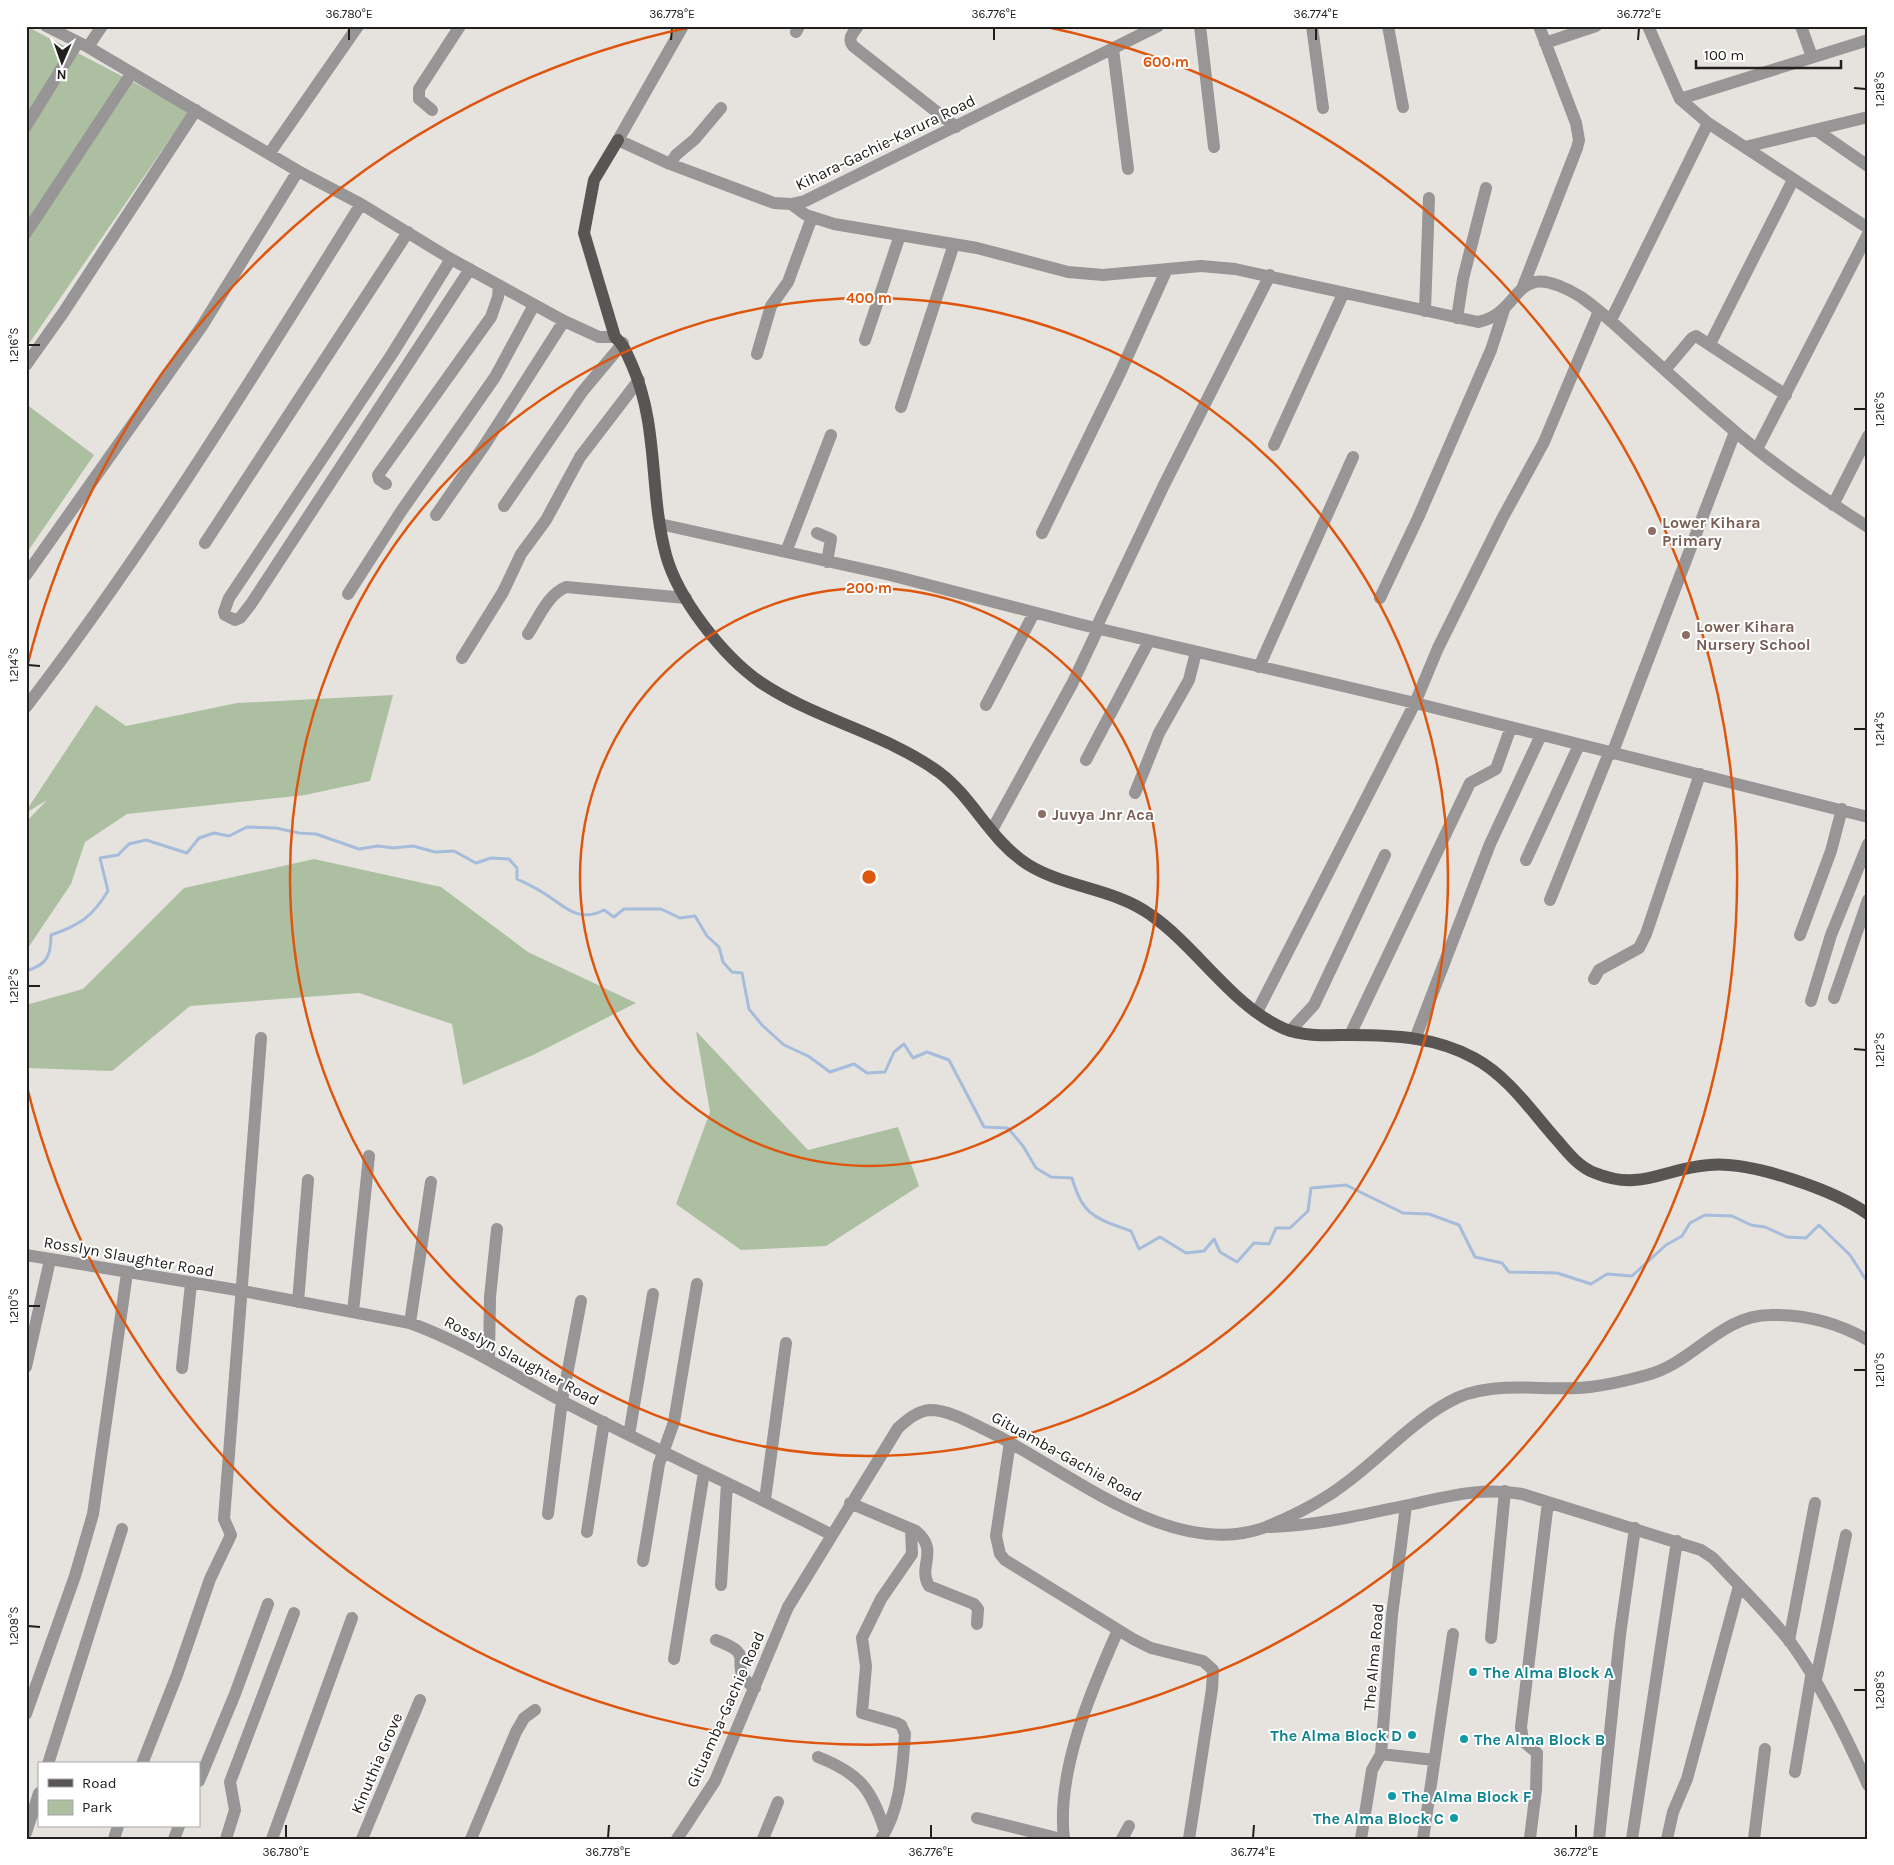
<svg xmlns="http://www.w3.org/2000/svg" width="1894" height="1865" viewBox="0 0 1894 1865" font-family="Karla,sans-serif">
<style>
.green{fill:#acc0a1}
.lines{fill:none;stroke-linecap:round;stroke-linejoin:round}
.stream{stroke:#a6bcdb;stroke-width:3}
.minor{stroke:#979595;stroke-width:12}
.major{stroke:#595555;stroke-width:12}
.ticks{fill:none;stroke:#21201e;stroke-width:2}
.ring{fill:none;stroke:#de560d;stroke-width:2.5}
.education-dot{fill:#8d6e63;stroke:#fff;stroke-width:2}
.culture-dot{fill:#0f9aa8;stroke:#fff;stroke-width:2}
.labels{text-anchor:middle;stroke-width:4;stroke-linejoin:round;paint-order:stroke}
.street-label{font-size:16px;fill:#21201e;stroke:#fff}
.education-label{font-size:16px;font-weight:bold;fill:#785e54;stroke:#fff;text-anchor:start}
.culture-label{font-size:16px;font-weight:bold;fill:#0d838f;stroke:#fff;text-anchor:start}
.centre{fill:#de560d;stroke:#fff;stroke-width:2.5}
.ring-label{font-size:15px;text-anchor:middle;font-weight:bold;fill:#de560d;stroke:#fff;stroke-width:4;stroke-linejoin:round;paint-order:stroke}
.neatline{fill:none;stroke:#21201e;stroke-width:2}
.ticks-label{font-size:12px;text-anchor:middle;fill:#21201e}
</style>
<rect width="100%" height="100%" fill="#e6e3df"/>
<path class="green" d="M26,26L189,111L26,348Z
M26,404L94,455L26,554Z
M393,695L370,781L305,795L127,814L85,842L71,884L26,951V822L47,800L26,813V811L96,705L126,726L237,703Z
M314,859L441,887L528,952L636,1003L533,1055L463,1085L452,1024L359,993L190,1006L112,1071L26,1068V1005L83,989L184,888Z
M696,1031L808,1150L898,1127L919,1186L826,1246L741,1250L676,1204L710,1112Z"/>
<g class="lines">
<path class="stream" d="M26,971C47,965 51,956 51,935C80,925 92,917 108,891L100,858L118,855L129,844L146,840L187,853L199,838L214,833L229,836L247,827L276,828L299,833L316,834L359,849L378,846L393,848L413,846L435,852L454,851L476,863L491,858L509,859L517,868V879C525,883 534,887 542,892C564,905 577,924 604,910L614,917L624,909H661L680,918L695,916L707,936L719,947L723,962L732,972L742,973L749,1009L762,1025L784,1045L808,1056L830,1072L854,1064L867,1073L885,1072L894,1052L904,1044L913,1058L927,1052L949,1060L984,1127L1008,1128L1023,1146L1036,1168L1051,1177L1072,1178C1083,1217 1096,1218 1131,1231L1139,1249L1160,1237L1186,1253L1204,1251L1214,1239L1220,1252L1237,1262L1254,1243L1269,1244L1276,1228H1290L1308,1211L1311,1188L1346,1185L1403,1213L1429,1214L1459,1225L1475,1257L1502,1263L1509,1272L1557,1273L1591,1284L1607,1274L1632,1276L1666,1245L1682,1236L1690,1223L1705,1215L1732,1216L1751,1225L1765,1227L1787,1237L1806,1238L1819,1225L1850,1255L1868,1283"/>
<path class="minor" d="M46,26L88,47L298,171L361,204L451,259L564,321L599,337H615
M683,26L618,140L670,164L774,203L791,204L805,201L1158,26
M858,26C853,33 847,38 853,46L956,127
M1200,26L1214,147
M1312,26L1323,108
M1388,26L1403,107
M1648,26L1680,99L1708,123L1868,228
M1801,26L1812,57
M796,32L799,26
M1545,43L1596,26
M88,47L102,26
M1113,49L1128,169
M1680,99L1868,40
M432,110L419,99V89L460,26
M26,126L78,42
M1816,130L1868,166
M1745,147L1868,117
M269,154L358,26
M670,164L676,155L695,139L721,108
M791,204L806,215L834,224L977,248L1068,272L1103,275L1201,266L1235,269L1478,322C1510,316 1514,286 1535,282C1549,279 1570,290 1581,297C1601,311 1619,328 1636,344C1665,370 1694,397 1724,422C1769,462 1818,495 1868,527
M26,233L131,74
M451,259L392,354L229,598L224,612L225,615L235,620L240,618L251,604L470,269
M1522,289L1577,148L1579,140L1576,123L1539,26
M1425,311L1429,198
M1457,318L1463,279L1486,188
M1611,320L1708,123
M865,340L900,235
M1710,344L1793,180
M757,354L771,306L788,282L812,217
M26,365L63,313L196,110
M1665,370L1692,338L1696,336L1786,395
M901,407L954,244
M1274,445L1343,294
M1757,449L1868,234
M386,484L379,479L378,475L491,317L498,297L499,285
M1833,505L1868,436
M504,506L582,392L623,343
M436,515L486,443L564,321
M660,524L890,575L1079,624L1415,703L1868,817
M817,533L831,539L827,562
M1042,533L1120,373L1167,269
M205,543L408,232
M786,552L831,435
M26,575L202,326L298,171
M348,594L400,513L495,377L534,305
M1380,598L1418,518L1491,350L1504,310
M1096,628L1164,485L1270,275
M528,634C538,619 548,594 566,587L686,598
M462,658L503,592L521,554L546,520L580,457L639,380
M1259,667L1353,457
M986,705L1034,613
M26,707C149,547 254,375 361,204
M1612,754L1735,432
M1086,760L1149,641
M1135,793L1159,733L1189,680L1196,652
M992,830L1072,684L1098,629
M1526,860L1579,745
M1550,900L1609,753
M1800,935L1831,851L1842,809
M1594,979L1599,970L1639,948L1646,934L1700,774
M1834,998L1868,900
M1811,1001L1831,935L1868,844
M1257,1012L1415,703L1438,648L1502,519L1544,442L1599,311
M1290,1031L1314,1005L1385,855
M1350,1035L1470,783L1496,769L1511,727
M1415,1039L1490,844L1541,735
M26,1255L243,1291L410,1323C465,1343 512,1374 562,1401C651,1448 743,1489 832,1535
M298,1302L308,1180
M353,1312L369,1156
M410,1323L431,1182
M489,1358L490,1297L497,1229
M26,1367L50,1260
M182,1368L191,1284
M629,1435L653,1294
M1010,1442L996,1536L1000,1554L1005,1560L1133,1639L1151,1648L1203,1661L1213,1670L1212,1689L1189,1839
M765,1500L786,1343
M850,1503L916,1531C940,1551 917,1566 929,1586L974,1604L978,1609L977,1624
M548,1514L562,1401L581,1301
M1269,1527C1318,1526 1365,1514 1413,1504C1449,1496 1484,1487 1522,1494L1701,1550L1713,1558C1739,1586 1768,1613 1791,1643C1821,1684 1847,1738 1868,1785
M587,1532L604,1422
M643,1561L659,1464L674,1422L697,1284
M721,1585L727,1483
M1491,1638L1505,1491
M716,1640C723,1643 732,1646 737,1651C747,1660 730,1671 755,1688
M1789,1641L1815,1503
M674,1659L704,1472
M1815,1684L1846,1535
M26,1714L75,1576L93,1514L127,1273
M1381,1754L1434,1760
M818,1757C861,1774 871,1789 885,1831
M48,1764L122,1529
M142,1764L177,1675L210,1579L231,1535L224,1519L261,1038
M1795,1772L1811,1677
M199,1781L235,1694L268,1604
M977,1818L1061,1839
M26,1833L39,1793
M1530,1838L1536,1790L1537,1753L1523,1741L1521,1727L1548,1502
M114,1839L118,1826
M174,1839L179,1826
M226,1839L235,1810L230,1782L294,1613
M272,1839L352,1618
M362,1839L420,1700
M471,1839L516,1732L524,1718L535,1710
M677,1839L715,1781L788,1607L898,1428C907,1420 917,1411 930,1410C950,1410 973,1424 990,1432C1069,1471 1173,1562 1266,1527C1293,1516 1323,1501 1346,1483C1380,1458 1410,1424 1447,1403C1485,1380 1535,1390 1578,1388C1601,1387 1625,1381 1647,1375C1692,1364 1721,1315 1770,1315C1805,1314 1838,1323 1868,1340
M763,1839L778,1802
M881,1839C901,1808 902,1770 905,1734L901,1725L897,1723L862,1713L866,1666L862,1638L881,1599L912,1554L911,1529
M1064,1839C1056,1771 1091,1691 1118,1630
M1122,1839L1129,1826
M1361,1839L1372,1770L1381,1754L1392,1615L1406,1506
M1423,1839L1453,1634
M1599,1839L1620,1635L1635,1528
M1632,1839L1677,1541
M1667,1839L1673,1812L1687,1779L1739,1586
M1754,1839L1765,1749"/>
<path class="major" d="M618,140L594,180L584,233L615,337C624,345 627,354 632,365C659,426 649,492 666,555C678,599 723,656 760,682C816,720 886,733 940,773C973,798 991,841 1027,864C1065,888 1114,888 1151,915C1197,947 1233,1007 1285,1029C1305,1037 1330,1035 1351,1035C1394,1035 1436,1037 1474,1058C1508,1076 1532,1112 1557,1140C1568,1153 1579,1167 1595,1173C1642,1192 1664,1168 1709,1165C1751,1161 1834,1190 1868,1214"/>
</g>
<path class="ticks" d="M349,40V28M671,40L672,28M994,40V28M1316,40V28M1638,40L1639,28M1854,88L1866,89M28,345H40M1854,409H1866M28,665L40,666M1854,729H1866M28,986H40M1854,1049L1866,1050M28,1306H40M1854,1370H1866M28,1626L40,1627M1854,1690H1866M286,1838V1825M608,1838L609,1825M931,1838V1825M1253,1838L1254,1825M1576,1838V1825"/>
<g class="ring">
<circle cx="869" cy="877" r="289"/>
<circle cx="869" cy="877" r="579"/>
<path d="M27 667A868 868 0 0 1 696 26M1042 26A868 868 0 1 1 27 1087"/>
</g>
<g class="education-dot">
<circle cx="1652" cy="531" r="5"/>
<circle cx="1686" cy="635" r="5"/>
<circle cx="1042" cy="814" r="5"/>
</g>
<g class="culture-dot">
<circle cx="1473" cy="1672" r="5"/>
<circle cx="1412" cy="1735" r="5"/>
<circle cx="1464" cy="1739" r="5"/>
<circle cx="1392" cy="1796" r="5"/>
<circle cx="1454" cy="1818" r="5"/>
</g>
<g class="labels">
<g class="street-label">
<text transform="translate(885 142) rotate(-26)" y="6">Kihara-Gachie-Karura Road</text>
<text transform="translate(129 1256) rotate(10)" y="6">Rosslyn Slaughter Road</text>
<text transform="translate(522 1360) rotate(28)" y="6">Rosslyn Slaughter Road</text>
<text transform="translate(1067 1456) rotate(29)" y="6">Gituamba-Gachie Road</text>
<text transform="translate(1373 1657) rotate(-85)" y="6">The Alma Road</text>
<text transform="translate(725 1709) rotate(-66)" y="6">Gituamba-Gachie Road</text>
<text transform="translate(376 1763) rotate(-67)" y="6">Kinuthia Grove</text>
</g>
<g class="education-label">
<text x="1662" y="528">Lower Kihara<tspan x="1662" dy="18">Primary</tspan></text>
<text x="1696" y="632">Lower Kihara<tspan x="1696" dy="18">Nursery School</tspan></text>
<text x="1052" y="820">Juvya Jnr Aca</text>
</g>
<g class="culture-label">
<text x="1483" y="1678">The Alma Block A</text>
<text x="1402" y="1741" text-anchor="end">The Alma Block D</text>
<text x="1474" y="1745">The Alma Block B</text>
<text x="1402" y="1802">The Alma Block F</text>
<text x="1444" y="1824" text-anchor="end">The Alma Block C</text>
</g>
</g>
<circle cx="869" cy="877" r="8" class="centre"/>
<g class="ring-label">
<text x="1166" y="67">600 m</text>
<text x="869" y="303">400 m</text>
<text x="869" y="593">200 m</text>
</g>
<rect width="1894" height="1865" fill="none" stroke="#ffffff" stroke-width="55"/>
<rect x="38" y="1762" width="162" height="65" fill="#ffffff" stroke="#a6a6a5"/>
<rect x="48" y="1779" width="25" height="8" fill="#595555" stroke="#a6a6a5"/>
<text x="82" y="1788" font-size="15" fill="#21201e">Road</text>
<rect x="48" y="1800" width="25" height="15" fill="#acc0a1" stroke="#a6a6a5"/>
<text x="82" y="1812" font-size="15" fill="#21201e">Park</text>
<g transform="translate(62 62) rotate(182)" stroke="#ffffff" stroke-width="4" paint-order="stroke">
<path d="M0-4L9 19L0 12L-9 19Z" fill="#21201e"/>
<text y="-8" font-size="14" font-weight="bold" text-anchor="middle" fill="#21201e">N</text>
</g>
<path d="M1696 60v8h145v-8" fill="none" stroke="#21201e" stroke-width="2.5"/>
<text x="1704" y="60" font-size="15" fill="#21201e" stroke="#ffffff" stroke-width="4" paint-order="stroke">100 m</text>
<rect x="28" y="28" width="1838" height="1810" class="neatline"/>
<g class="ticks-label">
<text x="349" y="18">36.780°E</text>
<text x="672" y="18">36.778°E</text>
<text x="994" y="18">36.776°E</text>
<text x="1316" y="18">36.774°E</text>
<text x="1639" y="18">36.772°E</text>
<text transform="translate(1880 89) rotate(-90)" y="4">1.218°S</text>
<text transform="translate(14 345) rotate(-90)" y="4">1.216°S</text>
<text transform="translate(1880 409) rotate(-90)" y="4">1.216°S</text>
<text transform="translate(14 665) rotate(-90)" y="4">1.214°S</text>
<text transform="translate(1880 729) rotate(-90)" y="4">1.214°S</text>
<text transform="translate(14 986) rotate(-90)" y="4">1.212°S</text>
<text transform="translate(1880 1050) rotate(-90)" y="4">1.212°S</text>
<text transform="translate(14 1306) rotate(-90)" y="4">1.210°S</text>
<text transform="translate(1880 1370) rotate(-90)" y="4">1.210°S</text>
<text transform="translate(14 1626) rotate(-90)" y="4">1.208°S</text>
<text transform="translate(1880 1690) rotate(-90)" y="4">1.208°S</text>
<text x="286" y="1856">36.780°E</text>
<text x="608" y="1856">36.778°E</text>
<text x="931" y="1856">36.776°E</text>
<text x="1253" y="1856">36.774°E</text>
<text x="1576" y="1856">36.772°E</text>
</g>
</svg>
